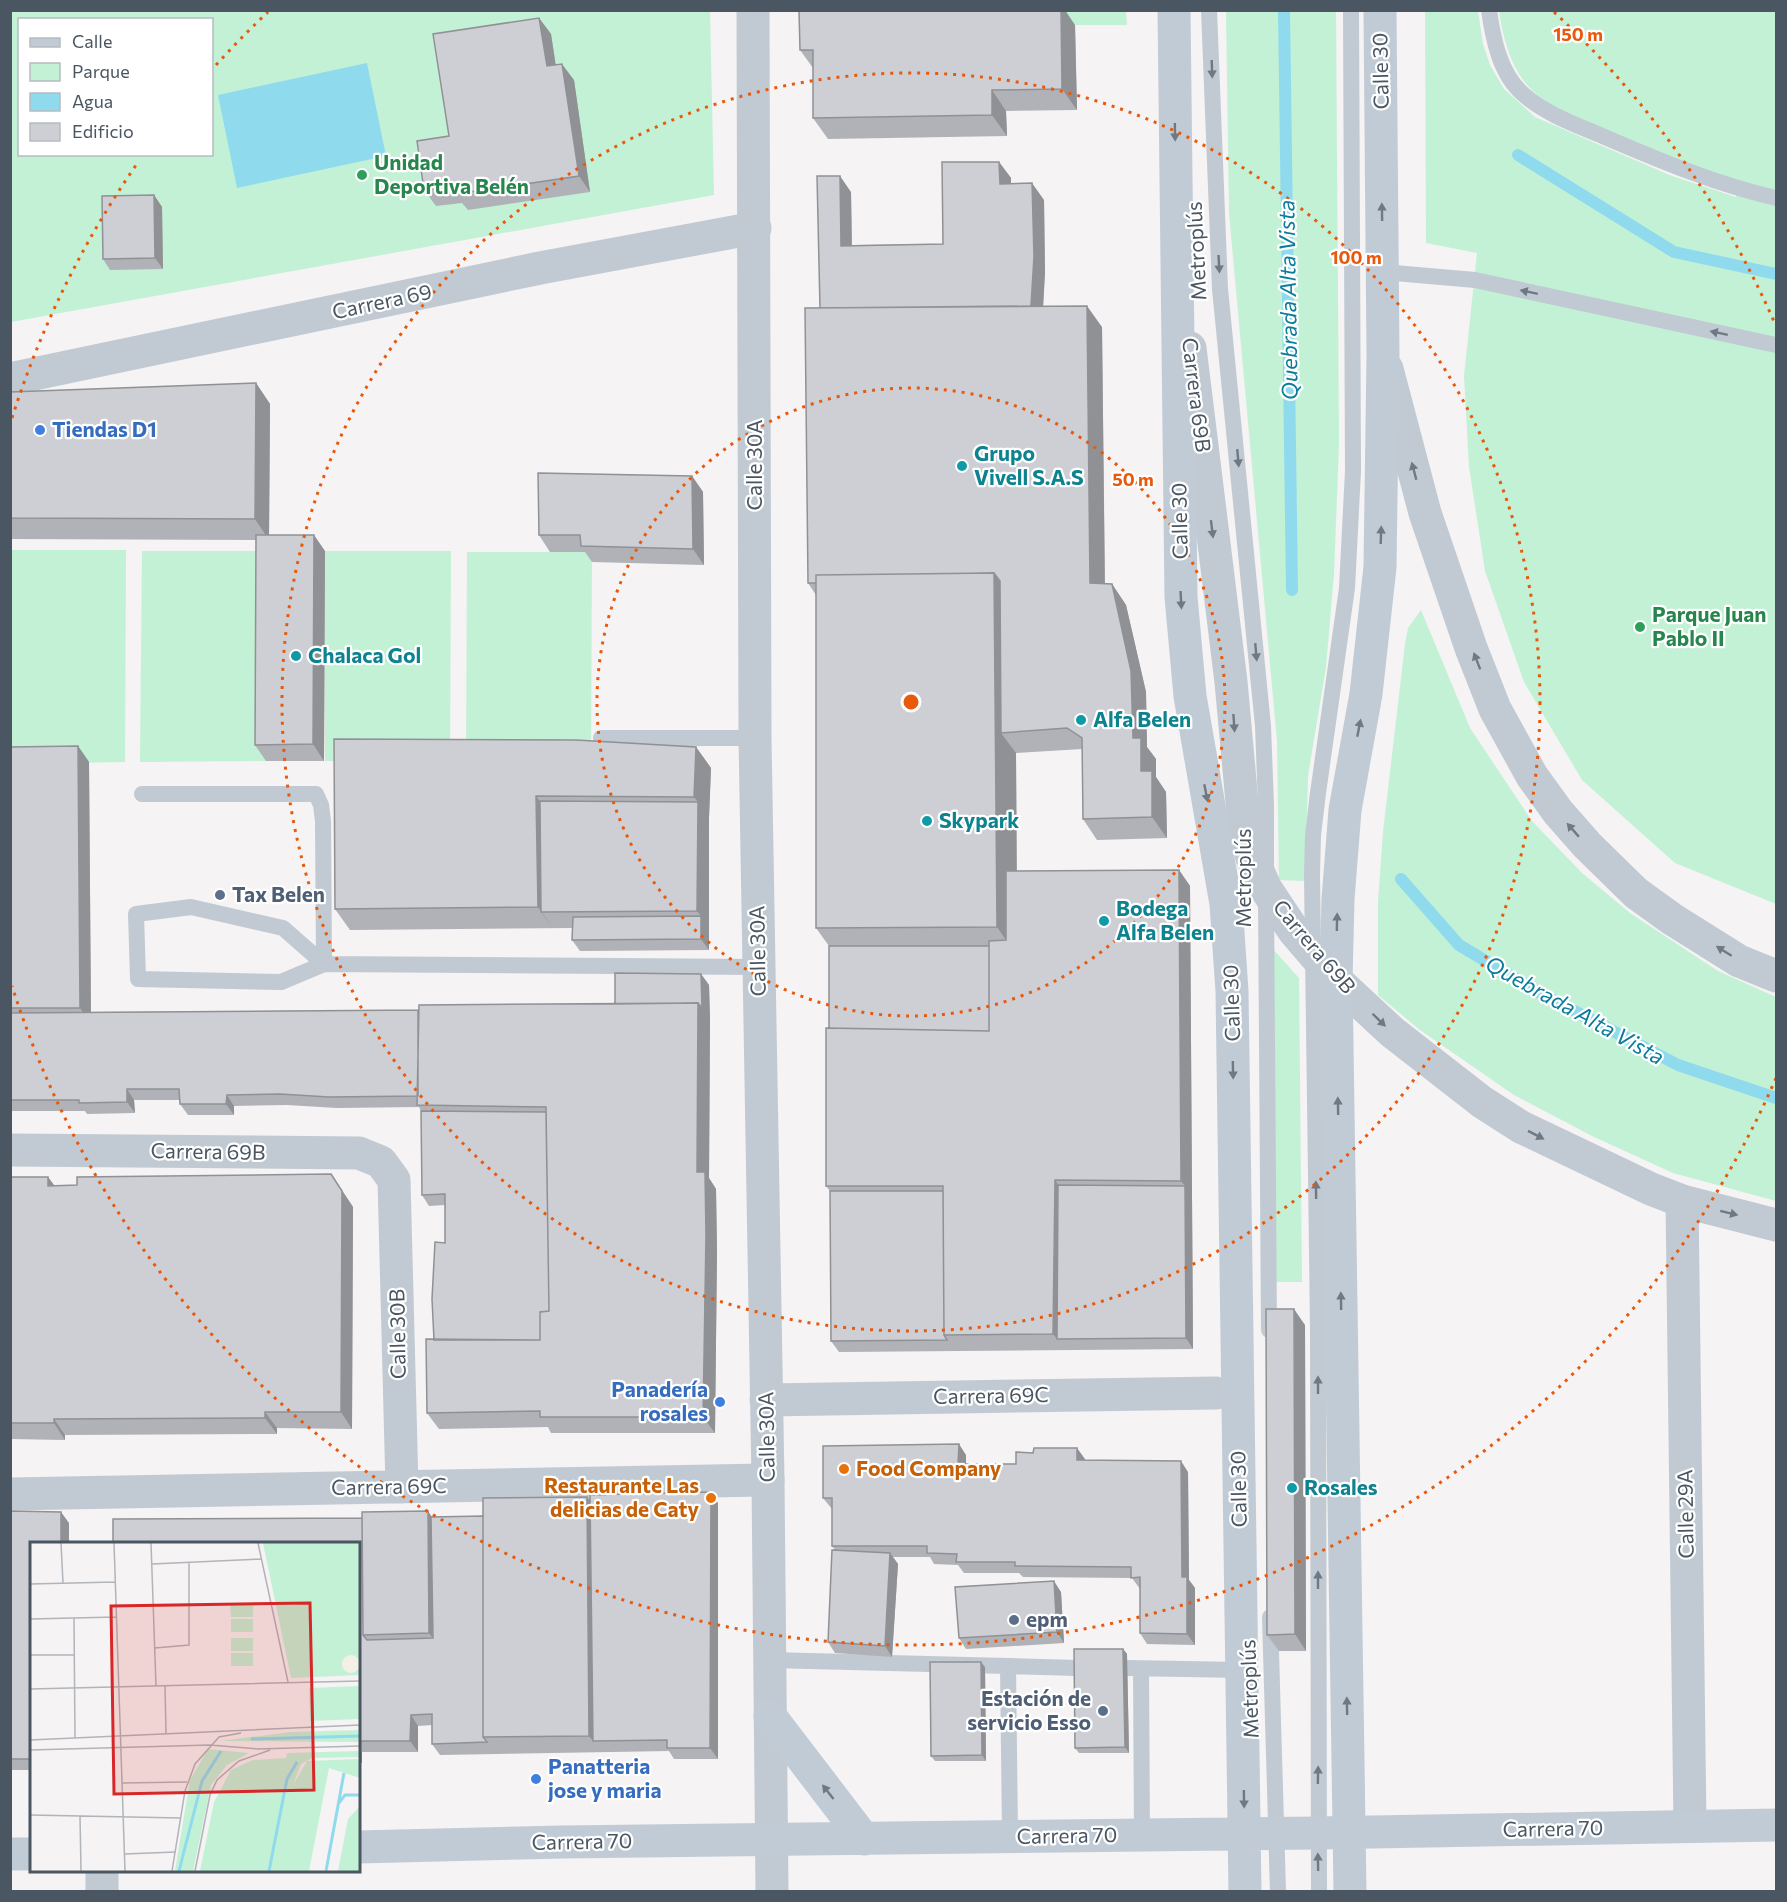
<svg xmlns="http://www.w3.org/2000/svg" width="1787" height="1902" viewBox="0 0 1787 1902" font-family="Commissioner,sans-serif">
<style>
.green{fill:#c3f1d5;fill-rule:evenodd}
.water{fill:#90daee}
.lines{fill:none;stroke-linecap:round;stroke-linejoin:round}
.stream{stroke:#90daee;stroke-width:12}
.service{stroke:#c1cad2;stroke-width:16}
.minor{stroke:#c1cad2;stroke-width:33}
.tertiary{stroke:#c1cad2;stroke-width:33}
.secondary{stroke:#c1cbd6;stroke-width:33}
.wall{fill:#b0b2b7}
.shaded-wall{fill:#909195}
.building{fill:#cdcfd5;stroke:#909195;stroke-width:1.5}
.oneway{fill:#6e7983}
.oneway2{fill:#6e7984}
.ring{fill:none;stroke:#e8590c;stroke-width:3;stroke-dasharray:3 6}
.leisure-dot{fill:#2e9e5b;stroke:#fff;stroke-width:2}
.shop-dot{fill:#3f7fe0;stroke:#fff;stroke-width:2}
.culture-dot{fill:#0f9aa8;stroke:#fff;stroke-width:2}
.service-dot{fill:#5c6f8a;stroke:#fff;stroke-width:2}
.food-dot{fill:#e8710a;stroke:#fff;stroke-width:2}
.labels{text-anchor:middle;stroke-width:4.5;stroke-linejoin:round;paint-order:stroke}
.street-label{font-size:21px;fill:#4a5661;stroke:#fff}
.leisure-label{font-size:21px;font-weight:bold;fill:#27864d;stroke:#fff;text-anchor:start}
.shop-label{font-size:21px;font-weight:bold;fill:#366cbe;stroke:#fff;text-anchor:start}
.culture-label{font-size:21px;font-weight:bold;fill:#0d838f;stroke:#fff;text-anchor:start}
.service-label{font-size:21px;font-weight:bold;fill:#4e5e75;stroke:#fff;text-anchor:start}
.food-label{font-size:21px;font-weight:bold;fill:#c56008;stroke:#fff;text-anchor:start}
.water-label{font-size:22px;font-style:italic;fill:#0c7c9b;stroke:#fff}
.inset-river{fill:none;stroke:#90daee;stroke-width:3}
.inset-road{fill:none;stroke:#b1b4b9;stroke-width:1.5}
.view{fill:#d62828;fill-opacity:0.15;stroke:#d62828;stroke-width:3}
.inset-edge{fill:none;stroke:#4a5661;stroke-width:3}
.centre{fill:#e8590c;stroke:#fff;stroke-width:3}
.ring-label{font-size:18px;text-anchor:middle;font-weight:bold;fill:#e8590c;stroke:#fff;stroke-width:4.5;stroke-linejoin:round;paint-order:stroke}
</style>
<rect width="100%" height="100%" fill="#f5f3f3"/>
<path class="green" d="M1126,10L1127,25H1075L813,11Z
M11,11H710L714,195L11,322ZM20,20H212V154H20Z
M1226,11H1336L1339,444L1334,574L1326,667L1308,776L1305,881L1279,880L1277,741L1229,213Z
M1425,11H1478L1483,44L1490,65L1504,89L1535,117L1672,176L1736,197L1738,180C1722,175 1705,172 1689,166C1662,156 1635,143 1609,131C1583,120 1553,110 1532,90C1511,70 1503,38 1499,11H1776V904L1675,863L1582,780L1524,682L1485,571L1469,467L1464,376L1477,253L1426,243Z
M10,550H126L125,762L11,764Z
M142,551H268L266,761L140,762Z
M325,551H451L450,761H325Z
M467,552H592L591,761L466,760Z
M1421,610L1470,728L1532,821L1582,873L1630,913L1718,971L1776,997V1201L1673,1173L1592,1136L1514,1095L1420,1030L1378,995V902L1383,832L1405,644L1408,628Z
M1272,948L1299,978L1302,1282H1276Z"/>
<path class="water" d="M367,63L386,156L237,188L218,95Z"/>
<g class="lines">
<path class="stream" d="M1284,10L1292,590
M1518,155L1674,252L1776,274
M1401,879L1459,945L1536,991L1678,1065L1776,1098"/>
<path class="service" d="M1209,10L1220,289L1263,726L1266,805V868
M1489,10C1493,39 1500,74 1523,94C1544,113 1574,124 1600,135C1658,160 1715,184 1776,198
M1383,272L1475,280L1776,345
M601,738H755
M142,794H316L321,805L323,821L324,964L758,967
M1266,897L1269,1330
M191,907L283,928L324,964L281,982L138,979L136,914Z
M1270,1617L1278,1892
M769,1660L1008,1666
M1127,1668L1242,1670
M1141,1669L1142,1835
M1010,1836L1008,1666L1077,1668
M1319,1892L1318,1328L1312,875L1313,835L1318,793L1347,588L1353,471L1351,10"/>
<path class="minor" d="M10,379L540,268L755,228
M10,1150L359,1153L381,1162L394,1180L402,1487
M1682,1201L1690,1826
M766,1400L1216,1393
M10,1494L768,1480
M102,1892V1870"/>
<path class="tertiary" d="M753,10L755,738L768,1480L772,1892
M1190,348L1231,682L1244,824L1252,858L1266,889L1294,931L1336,980L1392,1032L1482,1102L1521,1127L1651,1189L1682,1201L1776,1225
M1387,369L1425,513L1471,648L1495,709L1532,776L1558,812L1587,845L1636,893L1672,919L1739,961L1776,976"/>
<path class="secondary" d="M1174,10L1181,597L1190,696L1226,904L1232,991L1245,1892
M770,1716L864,1839
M358,1847L562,1842L1317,1833L1776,1825
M10,1854H32
M1350,1892L1336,980L1338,899L1345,810L1366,694L1380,567L1383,355L1380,10"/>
</g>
<path class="wall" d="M539,18L551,34L556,65L574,80L590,192L468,210L462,203L436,206L424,190L449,136Z
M1075,25L1077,110L1006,111L1007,136L828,139L813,118V68L800,50Z
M999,162L1011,178V184L1044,200L1045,272L1043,306L1102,327L1105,583L1112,584L1126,605L1146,692L1147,747L1156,759V777L1166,792L1167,838L1097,840L1083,819L1082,749L1016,753L1017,871L1179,870L1190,886L1193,1349L839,1352L831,1341L830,1191L826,1186L829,1028V946L816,928V595L808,583L820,308L851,192L852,245L943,244Z
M154,195L162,207L163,269L110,270L103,259Z
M256,383L270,404L269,535L325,551L324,761H266L255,745L256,540L10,539V392Z
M692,476L703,492L704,565L592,562L585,552H550L539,535Z
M576,740L696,747L711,768L709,818V950L580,951L572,940V928L350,930L335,909Z
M78,746L89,762L91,1012L418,1010L615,1004L701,974L709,985L710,1019L709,1178L716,1189L717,1251L715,1433H551L548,1427L439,1429L427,1413L434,1340L445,1243V1205L429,1206L422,1195L421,1111L419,1107L337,1108L287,1105L234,1106V1115H188L180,1104V1100H134L135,1113L87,1114L85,1111H10V747Z
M10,1177H48L54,1186L342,1190L353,1207L352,1429L277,1428V1434L65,1435V1440L10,1439Z
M1305,1325L1306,1651H1279L1267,1635Z
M966,1455V1464H1016L1085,1459V1460L1188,1472L1189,1580L1195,1588V1645L1147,1644L1140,1633V1589L1132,1578L1023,1577L1019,1573H964L958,1565L934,1564L930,1557H893L898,1564L892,1657L835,1653L828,1642L835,1550L832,1546V1509L823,1498Z
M587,1497L590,1500L718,1503V1759H674L669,1751L440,1755L432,1744V1725L418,1726V1752H362V1763H358V1544L362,1518L428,1511L431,1517L483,1516Z
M10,1511L69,1523L32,1544V1770H10Z
M1061,1592L1064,1643L966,1649L959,1638Z
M1123,1649L1127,1654L1129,1753H1079L1075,1748Z
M985,1667L986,1761H935L931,1756Z"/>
<path class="shaded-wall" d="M1061,10H1065L1075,25L1077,110L1062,89Z
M539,18L551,34L558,82L547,66Z
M562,64L574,80L590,192L579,176Z
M992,90L1006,111L1007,136L992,115Z
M999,162L1011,178V200L1000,184Z
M840,176L851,192L852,262L841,246Z
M1032,183L1044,200L1045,272L1042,327L1031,311Z
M154,195L162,207L163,269L155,258Z
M1087,306L1102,327L1105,604L1090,583Z
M256,383L270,404L269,540L255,519Z
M692,476L703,492L704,565L693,549Z
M314,535L325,551L324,761L313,744Z
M994,573L1014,602L1001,733L1016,753L1017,956L997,927Z
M1112,584L1126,605L1146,692L1147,747L1156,759V777L1166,792L1167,838L1152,817L1133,738Z
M78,746L89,762L91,1024L80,1008Z
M696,747L711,768L709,818V950L701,939V916L697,911L698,802L694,797Z
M536,796L551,817L541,912L553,928L538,907Z
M1179,870L1190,886L1193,1349L1186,1338L1185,1186L1181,1181Z
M701,974L709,985L710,1019L709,1178L716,1189L717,1251L715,1433L703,1417L697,1172L698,1003Z
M127,1089L134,1100L135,1113L127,1102Z
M227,1095L234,1106V1115L226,1104Z
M331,1174L353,1207L352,1429L341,1412Z
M48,1177L60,1193L48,1186Z
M1055,1180L1066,1196L1057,1339L1053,1334Z
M1294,1309L1305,1325L1306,1651L1295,1634Z
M265,1412L277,1428V1434L265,1418Z
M54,1419L65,1435V1440L54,1423Z
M959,1444L966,1455V1475L958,1464Z
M1077,1448L1085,1459V1471L1077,1460Z
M1181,1461L1188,1472L1189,1580L1195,1588V1645L1187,1634L1182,1577Z
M711,1492L718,1503V1759L710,1748Z
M587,1497L599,1513L593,1741L589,1736Z
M428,1511L439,1528L440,1649L429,1633Z
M61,1512L69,1523V1544H61Z
M890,1553L898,1564L892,1657L885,1646Z
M1054,1581L1061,1592L1064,1643L1057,1632Z
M1123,1649L1127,1654L1129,1753L1125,1747Z
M981,1662L985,1667L986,1761L982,1755Z
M411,1715L418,1726V1752L410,1741Z
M358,1747L362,1752V1763L358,1758Z"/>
<path class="building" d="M799,10H1061L1062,89L992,90V115L813,118V50H800Z
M539,18L547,66L562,64L579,176L456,194L455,186L424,190L417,141L449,136L433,34Z
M942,162H999L1000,184L1032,183L1034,256L1031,306L820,308L817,176H840L841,246L943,244Z
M154,195L155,258L103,259L102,196Z
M1087,306L1090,583L1112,584L1131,671L1133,738H1141V771H1152V817L1083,819L1082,738L1067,728L1001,733L1000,581L994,573L816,575V583H808L805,308Z
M256,383L255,519L10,518V392Z
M538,473L692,476L693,549L581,546L580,535H539Z
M256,535H314L313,744L255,745Z
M994,573L997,927L816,928V575Z
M334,739L576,740L696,747L694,797L536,796L538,907L335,909Z
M78,746L80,1008H10V747Z
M540,801L698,802L697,911L541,912Z
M1179,870L1181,1181L1055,1180L1053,1334L944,1335L943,1186H826V1028L989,1031V941L1006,940V871Z
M701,916V939L572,940L573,917Z
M829,946H989V1031L829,1028Z
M615,973L701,974L702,1008L698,1003L615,1004Z
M698,1003L697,1172H705L706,1235L703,1417H540V1411L427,1413L426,1339L540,1340V1312L549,1311L546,1107L417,1105L419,1005Z
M418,1010V1096L329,1097L280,1094L227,1095L226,1104H180L179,1089H127V1102L79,1103V1100H10V1013Z
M421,1111L546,1112L549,1311L540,1312V1340H434L432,1299L435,1242L445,1243V1194L422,1195Z
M331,1174L342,1191L341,1412H265V1418L54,1419V1423H10V1177H48V1186L77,1185V1177Z
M1058,1185L1185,1186L1186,1338L1057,1339Z
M830,1191H943L944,1335L947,1340L831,1341Z
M1266,1309H1294L1295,1634L1267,1635Z
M959,1444L958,1464H1016V1452L1033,1453L1034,1448H1077V1460L1181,1461L1182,1577H1187V1634L1140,1633V1577L1131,1578V1567L1015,1566V1562H956L957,1554L927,1553V1546H832V1498H823V1446Z
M711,1492L710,1748H667V1740L593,1741L590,1495Z
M587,1497L589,1736L483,1737V1498Z
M10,1511L61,1512V1544H32V1759H10Z
M428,1511L429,1633L363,1635L362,1512Z
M483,1516V1737L487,1742L432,1744V1714L411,1715L410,1741H358V1544H113V1519L362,1518L363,1635L367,1640L433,1638L431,1517Z
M832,1550L890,1553L885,1646L828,1642Z
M1054,1581L1057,1632L959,1638L955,1587Z
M1074,1649H1123L1125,1747L1075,1748Z
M930,1662H981L982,1755L931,1756Z"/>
<defs><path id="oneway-solid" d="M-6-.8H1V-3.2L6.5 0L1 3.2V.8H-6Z" transform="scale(1.5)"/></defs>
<g class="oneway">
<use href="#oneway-solid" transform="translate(1212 69) rotate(88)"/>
<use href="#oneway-solid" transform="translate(1219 264) rotate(87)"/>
<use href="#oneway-solid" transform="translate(1529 292) rotate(-168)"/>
<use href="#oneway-solid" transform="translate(1719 333) rotate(-168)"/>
<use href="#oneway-solid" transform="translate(1238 458) rotate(85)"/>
<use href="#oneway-solid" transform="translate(1414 471) rotate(-105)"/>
<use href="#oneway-solid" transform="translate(1212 529) rotate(83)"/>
<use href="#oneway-solid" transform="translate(1256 652) rotate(85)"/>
<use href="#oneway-solid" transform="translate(1477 661) rotate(-111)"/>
<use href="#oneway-solid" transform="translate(1234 723) rotate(86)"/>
<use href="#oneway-solid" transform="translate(1573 830) rotate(-131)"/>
<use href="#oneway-solid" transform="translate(1724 951) rotate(-148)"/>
<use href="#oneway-solid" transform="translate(1379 1020) rotate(44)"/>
<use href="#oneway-solid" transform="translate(1536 1135) rotate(27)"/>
<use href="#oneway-solid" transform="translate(1316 1190) rotate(-91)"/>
<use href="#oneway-solid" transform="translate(1729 1213) rotate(14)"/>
<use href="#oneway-solid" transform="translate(1318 1385) rotate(-90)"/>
<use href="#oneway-solid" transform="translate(1318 1580) rotate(-90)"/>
<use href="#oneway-solid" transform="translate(1318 1775) rotate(-89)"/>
<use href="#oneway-solid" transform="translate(1318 1862) rotate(-91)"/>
</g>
<g class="oneway2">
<use href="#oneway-solid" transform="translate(1175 132) rotate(89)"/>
<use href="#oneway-solid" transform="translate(1382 212) rotate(-91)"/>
<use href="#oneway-solid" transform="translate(1381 535) rotate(-88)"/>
<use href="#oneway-solid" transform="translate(1181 600) rotate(87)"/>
<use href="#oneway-solid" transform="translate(1359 728) rotate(-79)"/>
<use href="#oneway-solid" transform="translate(1206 793) rotate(79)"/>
<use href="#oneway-solid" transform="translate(1337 922) rotate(-89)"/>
<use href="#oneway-solid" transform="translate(1233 1070) rotate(89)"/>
<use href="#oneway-solid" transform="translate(1338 1106) rotate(-91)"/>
<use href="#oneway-solid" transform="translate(1341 1301) rotate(-91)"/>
<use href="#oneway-solid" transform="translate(1347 1706) rotate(-91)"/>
<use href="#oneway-solid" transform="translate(828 1792) rotate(-128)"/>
<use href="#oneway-solid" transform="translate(1244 1799) rotate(89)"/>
</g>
<g class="ring">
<circle cx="911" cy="702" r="314"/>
<circle cx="911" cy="702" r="629"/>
<path d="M1776 1078A943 943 0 0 1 12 986M12 418A943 943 0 0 1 139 161M216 65A943 943 0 0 1 268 12M1554 12A943 943 0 0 1 1776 326"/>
</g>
<g class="leisure-dot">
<circle cx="362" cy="175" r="6"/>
<circle cx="1640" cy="627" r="6"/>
</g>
<g class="shop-dot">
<circle cx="40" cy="430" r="6"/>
<circle cx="720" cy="1402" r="6"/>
<circle cx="536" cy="1779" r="6"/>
</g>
<g class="culture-dot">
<circle cx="962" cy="466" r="6"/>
<circle cx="296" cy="656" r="6"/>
<circle cx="1081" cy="720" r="6"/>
<circle cx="927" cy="821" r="6"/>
<circle cx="1104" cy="921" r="6"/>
<circle cx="1292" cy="1488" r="6"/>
</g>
<g class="service-dot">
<circle cx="220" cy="895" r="6"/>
<circle cx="1014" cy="1620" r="6"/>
<circle cx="1103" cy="1711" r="6"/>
</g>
<g class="food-dot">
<circle cx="844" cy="1469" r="6"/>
<circle cx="711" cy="1498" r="6"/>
</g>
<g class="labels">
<g class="street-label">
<text transform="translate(1381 71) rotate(-91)" y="7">Calle 30</text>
<text transform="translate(1197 251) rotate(-93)" y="7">Metroplús</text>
<text transform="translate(382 302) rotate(-12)" y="7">Carrera 69</text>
<text transform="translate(1196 395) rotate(83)" y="7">Carrera 69B</text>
<text transform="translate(755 465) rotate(-90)" y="7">Calle 30A</text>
<text transform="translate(1180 521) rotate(-91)" y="7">Calle 30</text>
<text transform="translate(1244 878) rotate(-90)" y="7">Metroplús</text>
<text transform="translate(1314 947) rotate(50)" y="7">Carrera 69B</text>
<text transform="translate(758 951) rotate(-91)" y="7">Calle 30A</text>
<text transform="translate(1232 1003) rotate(-92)" y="7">Calle 30</text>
<text transform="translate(208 1152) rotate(1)" y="7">Carrera 69B</text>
<text transform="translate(398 1334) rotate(-91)" y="7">Calle 30B</text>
<text transform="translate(991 1396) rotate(-1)" y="7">Carrera 69C</text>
<text transform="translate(767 1437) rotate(-91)" y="7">Calle 30A</text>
<text transform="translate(389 1487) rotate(-1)" y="7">Carrera 69C</text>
<text transform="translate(1239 1489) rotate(-91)" y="7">Calle 30</text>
<text transform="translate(1686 1514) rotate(-91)" y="7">Calle 29A</text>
<text transform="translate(1250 1689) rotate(-92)" y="7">Metroplús</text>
<text transform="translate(1553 1829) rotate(-1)" y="7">Carrera 70</text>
<text transform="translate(1067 1836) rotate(-1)" y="7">Carrera 70</text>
<text transform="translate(582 1842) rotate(-1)" y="7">Carrera 70</text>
</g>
<g class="leisure-label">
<text x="374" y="170">Unidad<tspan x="374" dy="24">Deportiva Belén</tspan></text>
<text x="1652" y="622">Parque Juan<tspan x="1652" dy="24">Pablo II</tspan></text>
</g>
<g class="shop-label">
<text x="52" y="437">Tiendas D1</text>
<text x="708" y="1397" text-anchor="end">Panadería<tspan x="708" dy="24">rosales</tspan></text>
<text x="548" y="1774">Panatteria<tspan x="548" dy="24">jose y maria</tspan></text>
</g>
<g class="culture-label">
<text x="974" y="461">Grupo<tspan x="974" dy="24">Vivell S.A.S</tspan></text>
<text x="308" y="663">Chalaca Gol</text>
<text x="1093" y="727">Alfa Belen</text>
<text x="939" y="828">Skypark</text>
<text x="1116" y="916">Bodega<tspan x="1116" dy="24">Alfa Belen</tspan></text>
<text x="1304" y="1495">Rosales</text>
</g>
<g class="service-label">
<text x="232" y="902">Tax Belen</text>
<text x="1026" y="1627">epm</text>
<text x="1091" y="1706" text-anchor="end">Estación de<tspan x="1091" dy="24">servicio Esso</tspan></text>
</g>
<g class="food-label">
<text x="856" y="1476">Food Company</text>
<text x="699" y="1493" text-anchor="end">Restaurante Las<tspan x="699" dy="24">delicias de Caty</tspan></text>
</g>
<g class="water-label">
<text transform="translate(1288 300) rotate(-91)" y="8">Quebrada Alta Vista</text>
<text transform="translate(1575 1010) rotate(29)" y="8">Quebrada Alta Vista</text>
</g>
</g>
<g transform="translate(30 1542)">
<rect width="330" height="330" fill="#f5f3f3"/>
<path d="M233,1H330V133L261,136ZM200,62H223V75H201ZM201,77H223V90H201ZM201,96H223V109H201ZM201,111H223V124H201ZM330,144V177L280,179L279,146ZM330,188V200L190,199L260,190ZM178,207L219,211L197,223L181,243L163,329H145L160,238ZM330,209V215L282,216L271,222L263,243L277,219L330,217V236L299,226L279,329H170L184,260L201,228L223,218L256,216L257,211ZM330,264V329H308L318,277Z" fill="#c3f1d5"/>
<path d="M312 122a9 9 0 1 1 18 0a9 9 0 1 1-18 0Z" fill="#f5f0e5"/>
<path class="inset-river" d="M221,197L330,194M308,262L315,253H330M149,329L172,239L191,209M239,329L257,237L267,220M296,329L314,231"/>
<path class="inset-road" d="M31,1L33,41M84,1L95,329M121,1L126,144M228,1L258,140M122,22L231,17M0,42L85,40M44,76L45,196M0,77L86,75M125,106L159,103V20M0,113H44M135,144L136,191M0,147L330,139M0,198L330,183M0,208L180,203L228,207L330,204M92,241L157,240M0,273L151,276M50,274L51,329M94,312L146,310M142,329L155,249L165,222L189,195L211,191M165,329L180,253L187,238L209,219L240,208"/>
<path class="view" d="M280,61L284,248L84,252L81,64Z"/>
<rect width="330" height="330" class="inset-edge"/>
</g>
<circle cx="911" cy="702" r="9" class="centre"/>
<g class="ring-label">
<text x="1578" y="41">150 m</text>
<text x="1356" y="264">100 m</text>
<text x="1133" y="486">50 m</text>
</g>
<rect width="1787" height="1902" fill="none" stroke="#4a5661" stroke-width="24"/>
<rect x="18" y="18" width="195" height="138" fill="#ffffff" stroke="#b7bbc0" stroke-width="1.5"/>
<rect x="30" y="38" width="30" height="9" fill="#c1cbd6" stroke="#b7bbc0" stroke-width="1.5"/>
<text x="72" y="48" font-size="18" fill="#4a5661">Calle</text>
<rect x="30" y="63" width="30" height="18" fill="#c3f1d5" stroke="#b7bbc0" stroke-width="1.5"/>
<text x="72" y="78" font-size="18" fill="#4a5661">Parque</text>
<rect x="30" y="93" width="30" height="18" fill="#90daee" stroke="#b7bbc0" stroke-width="1.5"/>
<text x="72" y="108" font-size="18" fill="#4a5661">Agua</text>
<rect x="30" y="123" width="30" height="18" fill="#cdcfd5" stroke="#b7bbc0" stroke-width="1.5"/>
<text x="72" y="138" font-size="18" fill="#4a5661">Edificio</text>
</svg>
